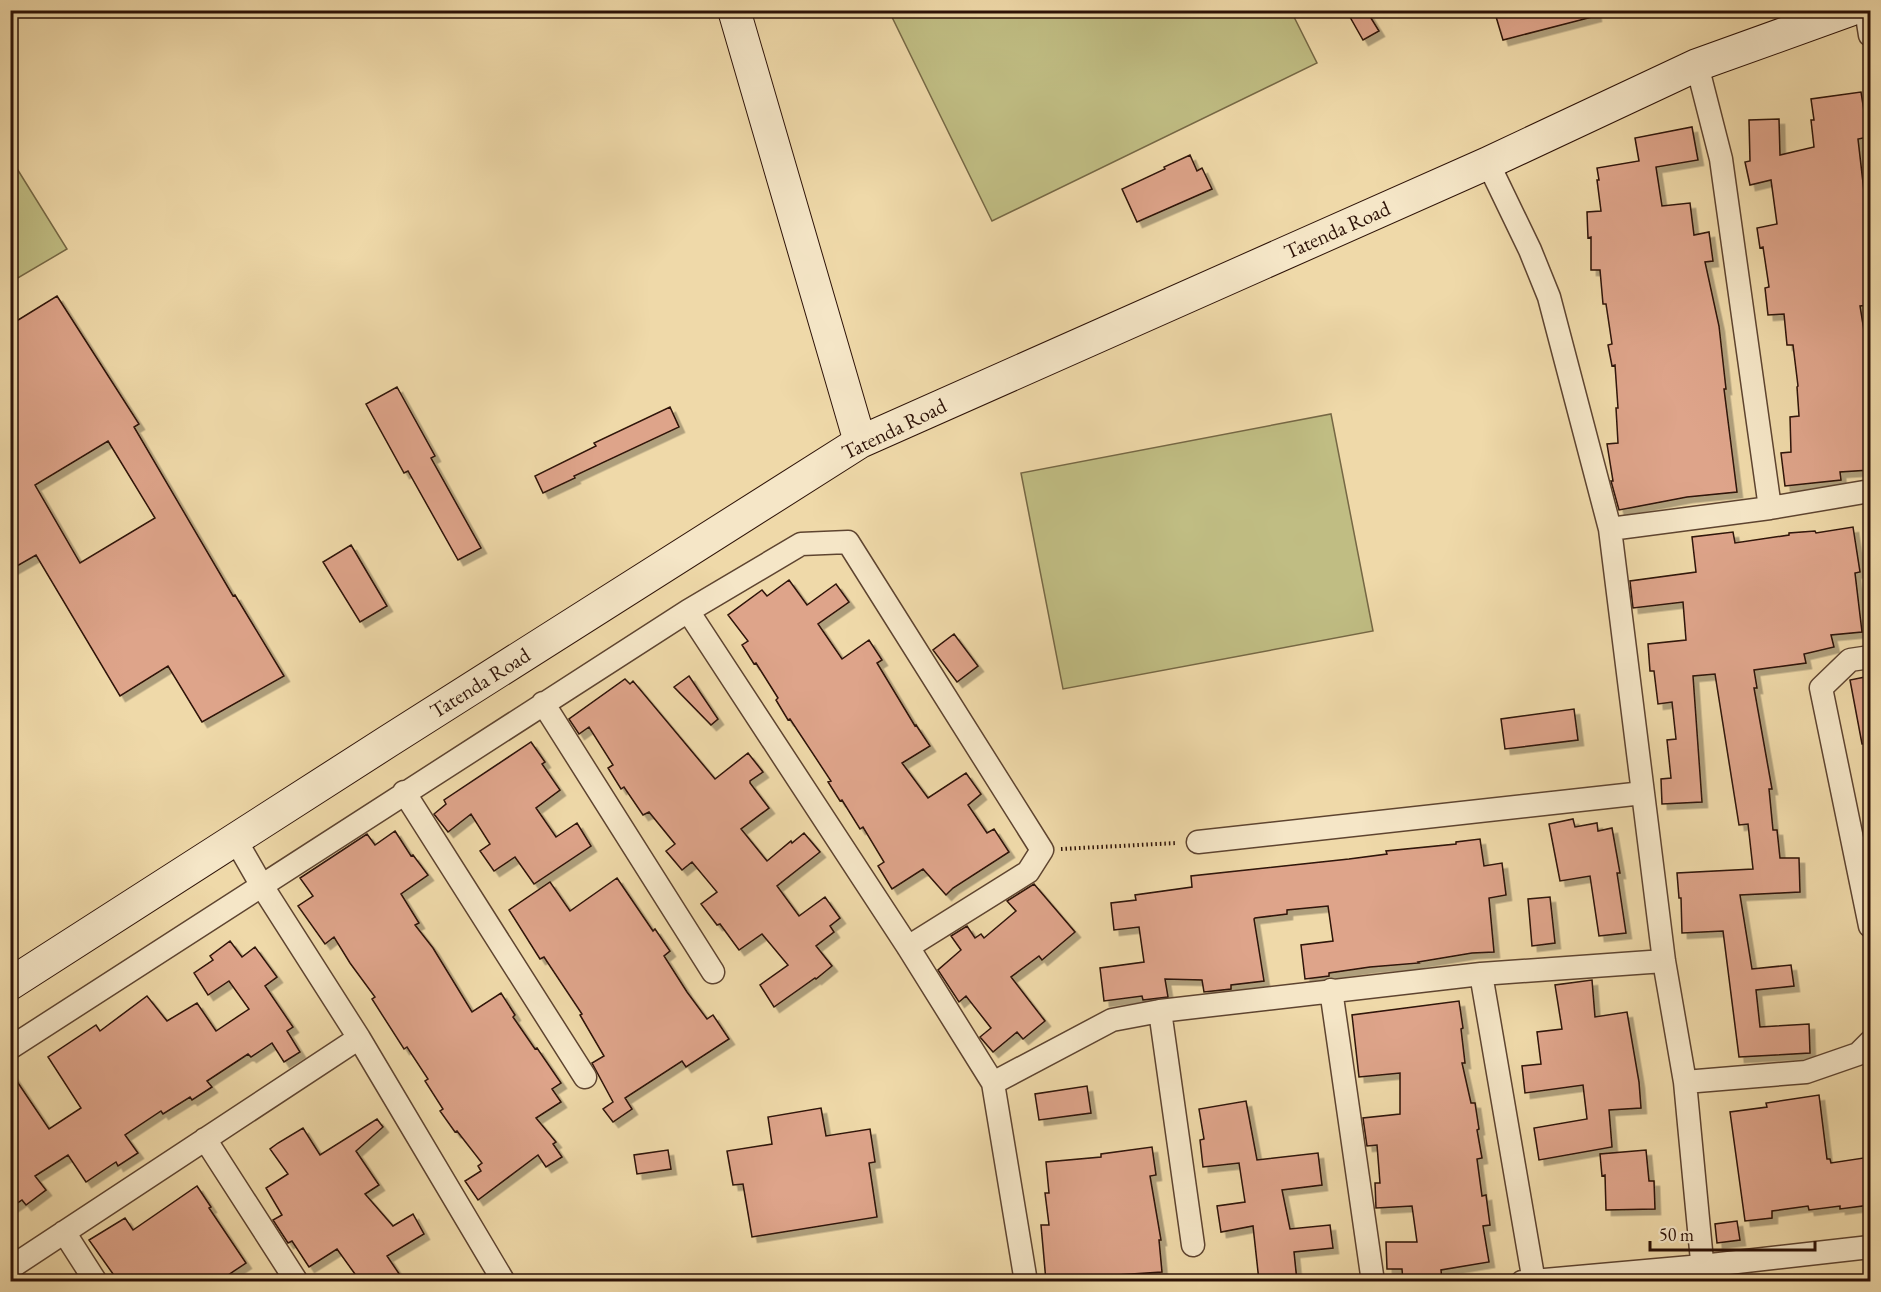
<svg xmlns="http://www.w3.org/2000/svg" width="1881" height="1292" viewBox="0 0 1881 1292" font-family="'EB Garamond',serif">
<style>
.park{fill:#c0bd83;stroke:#766845;stroke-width:1.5}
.building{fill:#dea48a;stroke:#2d1207;stroke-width:1.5;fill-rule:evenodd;filter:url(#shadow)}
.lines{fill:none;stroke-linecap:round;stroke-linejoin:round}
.street-casing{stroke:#5e4430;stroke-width:25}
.secondary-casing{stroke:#2d1207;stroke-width:34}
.path{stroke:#2d1207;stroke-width:4;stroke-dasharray:1.5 3;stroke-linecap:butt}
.street{stroke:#f5e6c7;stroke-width:22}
.secondary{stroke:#f5e6c7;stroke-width:32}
.labels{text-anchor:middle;stroke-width:4.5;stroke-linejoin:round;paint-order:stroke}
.street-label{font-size:21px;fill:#2d1207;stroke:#f5e6c7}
</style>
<defs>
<filter id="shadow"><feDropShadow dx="5.5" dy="5.5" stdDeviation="0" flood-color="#0004"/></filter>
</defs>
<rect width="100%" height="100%" fill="#efd9a9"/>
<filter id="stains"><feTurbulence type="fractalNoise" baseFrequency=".00333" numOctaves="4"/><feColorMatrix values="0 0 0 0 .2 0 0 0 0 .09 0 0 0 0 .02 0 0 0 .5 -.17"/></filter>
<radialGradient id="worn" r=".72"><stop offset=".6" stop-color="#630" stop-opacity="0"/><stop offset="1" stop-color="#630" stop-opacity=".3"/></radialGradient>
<path class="park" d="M889,11H1291L1317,63L992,221Z
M11,159L67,249L11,282H10Z
M1331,414L1373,631L1063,689L1021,473Z"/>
<path class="building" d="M1346,10H1366L1379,31L1363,40Z
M1494,10H1595L1596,16L1503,40Z
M1861,92L1868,137L1858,139L1866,209H1868L1870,226V305L1860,306L1866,343H1870V470L1840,472L1841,480L1785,486L1781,453L1791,452L1790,417L1799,416L1797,387L1798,386L1793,345H1787L1784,314L1768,315L1765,288L1769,287L1763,247L1760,248L1757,228L1777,224L1771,180L1750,185L1745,162L1750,161L1749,120L1779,119L1780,155L1814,147L1811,120H1814L1811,99Z
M1692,127L1698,160L1656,167L1662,206L1690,203L1694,235L1709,232L1713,261L1705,262L1719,326L1726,389H1724L1737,492L1687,497L1619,510L1611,481H1613L1607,444L1618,443L1616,408H1618L1615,365L1612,366L1608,345L1612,344L1606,304H1603L1600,270H1591V237L1588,238L1587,212L1601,211L1597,180H1599L1597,168L1639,161L1635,138Z
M1190,155L1197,171L1202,168L1212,189L1137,222L1122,189L1165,169L1164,167Z
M57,296L139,424L134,427L233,596L235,595L284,676L202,722L168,666L120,696L36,555L10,570V325ZM108,441L155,518L80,563L35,485Z
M397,387L435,456L431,458L481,548L458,560L408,471L404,473L366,404Z
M670,407L679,427L574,476L575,478L543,493L535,476L596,446L594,443Z
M1853,527L1860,572L1855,573L1862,632L1831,635L1834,647L1804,654L1806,663L1754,670L1757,688H1754L1772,789H1769L1773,830H1777L1780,858H1799L1800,892L1740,895L1752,969L1791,965L1794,986L1756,990L1760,1027L1809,1024L1810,1053L1739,1057L1723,931L1682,933L1681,898H1679L1677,873L1753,869L1748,824L1739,825L1715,674L1693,676L1702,802L1662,804L1661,779L1671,778L1667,740L1676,739L1672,702L1658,704L1654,671H1650L1648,644L1686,640L1683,602L1633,608L1630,581L1696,572L1692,537L1733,532L1735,543L1789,535V533L1815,531L1816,533Z
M351,545L387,606L360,622L323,562Z
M789,580L807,605L836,584L849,602L818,624L842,659L869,640L882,660L877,663L915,726L916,725L930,746L902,763L928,798L966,773L981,794L968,805L987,833L994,829L1009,852L953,888L946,895L923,869L892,889L878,866L884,862L863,827L860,829L842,800L840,801L828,782L831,781L790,719L788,720L776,700L778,698L756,663L754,664L742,645L748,641L728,615L762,590L767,596Z
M954,634L978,666L957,682L933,650Z
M689,676L718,719L711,725L674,687Z
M1870,676V743L1862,744L1850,680Z
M625,679L630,684L633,681L715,779L748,753L763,772L750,781V783L769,808L741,829L767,861L791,841L792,843L804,833L820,852L777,886L799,916L825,897L840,918L830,926L834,932L816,946L832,966L816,979L815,978L774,1007L760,985L788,965L762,934L739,950L720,924L717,925L701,904L717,892L692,862L682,870L666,851L675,844L649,812L643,815L624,787L621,789L608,768L613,765L589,727L579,734L569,719Z
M1574,709L1578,740L1505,749L1501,719Z
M531,742L545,762L542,764L560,790L536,808L556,837L577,823L591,846L534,884L515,857L494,871L480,851L490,844L471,814L448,832L434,814L446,804L444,800Z
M1573,819L1575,827L1597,823L1598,831L1612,828L1620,873H1617L1626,933L1599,936L1590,876L1560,881L1549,824Z
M395,831L411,856L413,855L428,875L401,894L419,923L415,925L433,948L472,1012L501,993L515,1015L513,1017L535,1049L537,1048L561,1083L552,1089L561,1102L536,1118L556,1142L553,1144L562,1157L546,1167L538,1155L478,1200L465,1181L481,1171L478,1166L482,1163L457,1131L455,1132L440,1111L443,1109L425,1081L428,1079L407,1047L404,1049L372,999L375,997L350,963L334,937L325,944L298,906L313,896L300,878L367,834L375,845Z
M1480,839L1484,866L1502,863L1506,895L1489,898L1494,952L1472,953L1418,962L1419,963L1370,967L1329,973V976L1305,979L1301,945L1333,941L1328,906L1287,910V914L1255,918L1254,919L1264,981L1231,985V989L1204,992L1202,980L1165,979L1168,997L1143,1000L1142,996L1104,1001L1100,968L1144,962L1139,927L1114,930L1111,903L1136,900L1135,895L1192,887L1191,876L1349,859L1387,854L1386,851L1456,844V842Z
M617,878L653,931L655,929L670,951L664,956L687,992L707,1019L713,1015L729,1039L686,1067L682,1061L625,1098L632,1109L613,1122L603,1109L613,1102L592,1063L604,1056L580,1015L582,1014L544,957L540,959L509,910L550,882L570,911Z
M1034,884L1075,932L1042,960L1039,956L1011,977L1045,1021L1023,1039L1017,1032L993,1052L980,1037L991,1028L966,996L959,1002L938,970L961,950L951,936L967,926L975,938L981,934L984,938L1016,911L1007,901Z
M1550,897L1555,943L1532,946L1528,899Z
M230,941L242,957L255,947L277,977L265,986L293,1027L287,1031L300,1052L284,1062L272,1043L251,1057L248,1054L207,1081L212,1087L192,1100L190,1097L163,1114L161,1111L125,1135L138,1153L118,1166L116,1162L86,1182L68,1155L35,1176L46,1190L26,1205L22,1200L10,1208V1071L49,1129L81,1108L48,1057L96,1025L100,1031L147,996L167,1021L197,1003L216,1031L249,1009L229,981L208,995L194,973L213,960L210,956Z
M1592,980L1595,1017L1627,1012L1639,1082L1641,1108L1609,1110L1612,1147L1539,1160L1534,1128L1587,1119L1583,1085L1525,1093L1522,1066L1541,1064L1537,1032L1562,1029L1555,985Z
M1459,1001L1463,1028L1461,1029L1465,1063H1462L1471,1103H1475L1479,1129L1477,1130L1482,1158L1477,1159L1482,1196L1486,1195L1490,1225L1483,1226L1489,1262L1441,1270L1442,1281H1403L1402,1269H1387L1386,1242H1417L1412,1206L1376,1208L1375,1183H1380L1377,1145L1367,1146L1363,1118L1400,1114V1073L1359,1077L1352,1015Z
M1087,1086L1091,1113L1039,1120L1035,1094Z
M1819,1095L1827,1159H1830L1831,1163L1870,1157V1205L1840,1209V1206L1809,1210L1808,1206L1772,1211V1218L1745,1221L1730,1112L1767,1107L1766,1103Z
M1246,1101L1257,1160L1318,1153L1322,1185L1282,1190L1290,1229L1330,1225L1333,1248L1294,1252L1297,1281H1259L1253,1226L1221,1232L1217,1206L1245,1202L1239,1163L1203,1167L1200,1140L1204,1139L1199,1109Z
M821,1108L826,1136L870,1129L875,1162L869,1163L877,1217L752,1237L743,1184L733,1185L727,1151L772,1144L768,1117Z
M377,1119L383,1127L356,1151L379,1185L365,1194L393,1226L413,1214L424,1234L387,1256L404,1281H360L337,1249L309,1267L292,1241L288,1243L273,1220L282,1215L266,1188L288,1174L270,1149L278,1143L303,1128L320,1155Z
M1152,1147L1156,1175L1150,1176L1161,1240H1159L1162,1272L1101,1276L1102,1279L1072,1281H1046L1041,1225H1049L1045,1193H1049L1046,1162L1101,1157V1154Z
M668,1150L671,1169L637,1174L634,1155Z
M1646,1150L1649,1181H1654L1655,1209L1606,1210L1605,1175L1602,1176L1600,1154Z
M197,1186L211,1207L209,1208L246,1263L219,1281H118L89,1240L125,1218L133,1230Z
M1737,1221L1740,1240L1717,1243L1715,1224Z"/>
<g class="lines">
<defs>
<path id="street" d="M1866,10L1870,35
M1697,65L1721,159L1770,508
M1488,163L1530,250L1549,297L1610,529L1664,961L1685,1082L1704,1282
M1610,529L1770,508L1870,491
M688,611L908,947L993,1083L1026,1282
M1870,657L1850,660L1821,688L1870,926
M543,703L713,972
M404,792L585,1077
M235,839L262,886L359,1038L504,1282
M1198,842L1643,793
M1481,974L1534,1282
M1331,990L1373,1282
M1160,1011L1193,1245
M10,1048L688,611L801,544L848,542L1042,850L1028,872L908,947
M1685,1082L1806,1072L1858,1054L1870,1042
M993,1083L1112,1020L1160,1011L1481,974L1664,961
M205,1139L297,1282
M64,1232L96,1282
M10,1268L359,1038
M1522,1282L1702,1266L1870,1247"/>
<path id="secondary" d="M734,10L860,442
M10,984L387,742L860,442L1488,163L1697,65L1850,10"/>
</defs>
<use href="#street" class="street-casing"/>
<use href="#secondary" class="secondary-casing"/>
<path class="path" d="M1061,849L1177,843"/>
<use href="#street" class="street"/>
<use href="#secondary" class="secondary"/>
</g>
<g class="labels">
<g class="street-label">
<text transform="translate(1337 230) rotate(-24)" y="7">Tatenda Road</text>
<text transform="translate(894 429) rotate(-26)" y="7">Tatenda Road</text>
<text transform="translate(480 683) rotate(-32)" y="7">Tatenda Road</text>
</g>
</g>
<rect width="1881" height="1292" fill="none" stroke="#efd9a9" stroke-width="36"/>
<rect x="12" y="12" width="1857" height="1268" fill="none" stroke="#2d1207" stroke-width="3"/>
<rect x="18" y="18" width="1845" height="1256" fill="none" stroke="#2d1207" stroke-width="1.5"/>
<path d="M1650 1241v9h165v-9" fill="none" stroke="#2d1207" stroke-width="3"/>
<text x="1659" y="1241" font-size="18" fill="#2d1207" stroke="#f5e6c7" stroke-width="4.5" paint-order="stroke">50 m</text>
<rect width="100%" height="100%" filter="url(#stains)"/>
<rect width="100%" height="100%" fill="url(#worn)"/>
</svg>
